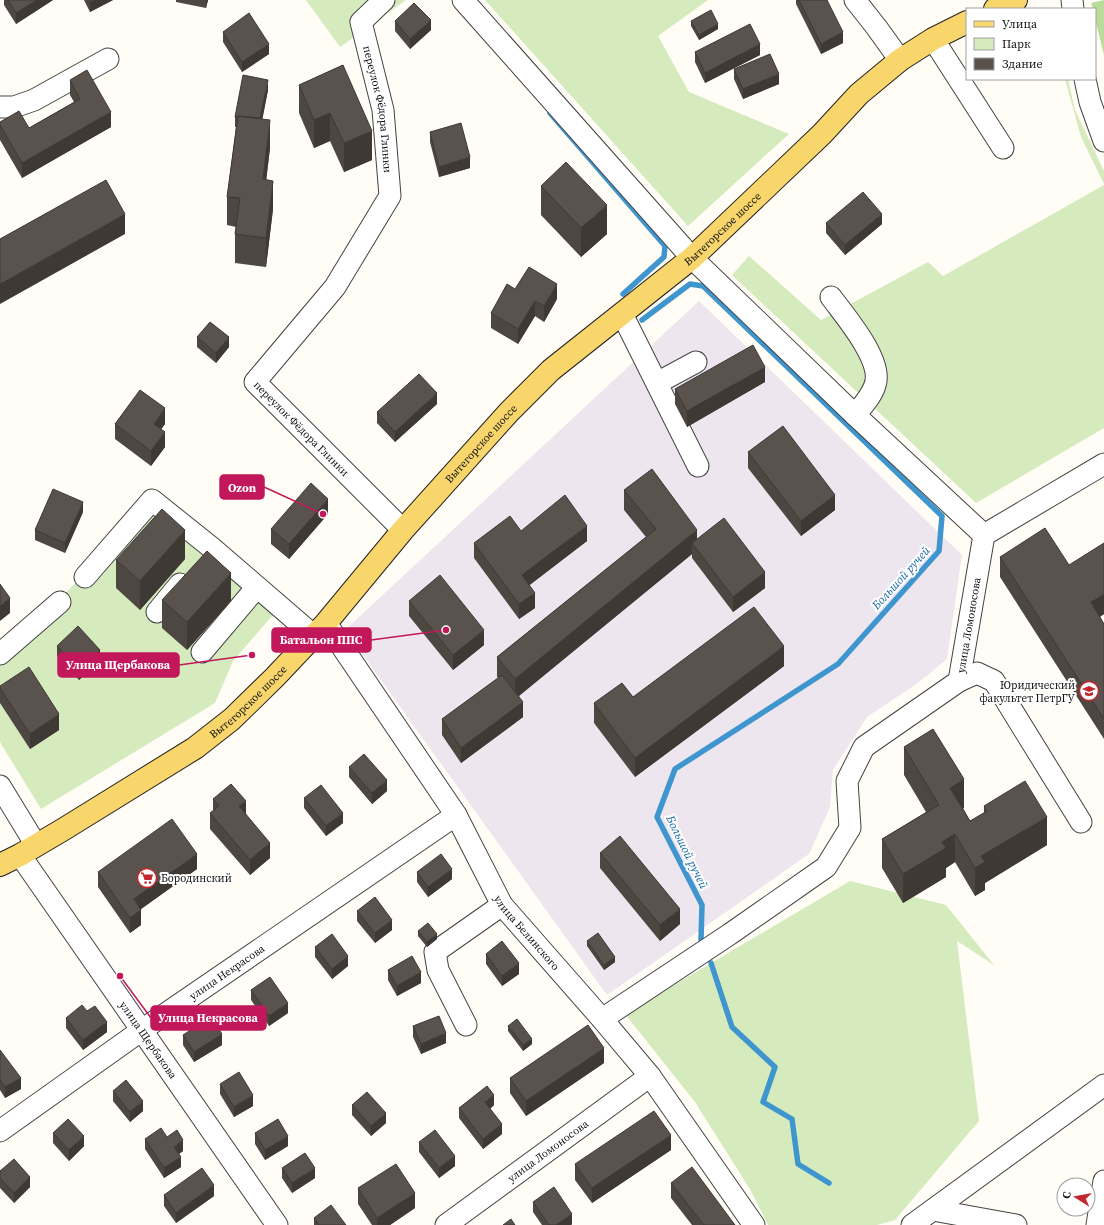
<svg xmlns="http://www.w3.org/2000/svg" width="1104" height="1225" viewBox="0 0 1104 1225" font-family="'Source Serif 4',serif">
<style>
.industrial{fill:#eee6ef}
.green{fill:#d5ebbd}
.forest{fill:#b9dc9c}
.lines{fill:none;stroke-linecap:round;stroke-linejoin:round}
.stream{stroke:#3f96cf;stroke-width:5.5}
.minor-casing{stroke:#444;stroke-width:23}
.major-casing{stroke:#222;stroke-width:24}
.minor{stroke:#fff;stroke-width:21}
.major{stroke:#f9d66b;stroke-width:22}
.wall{fill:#4d4742}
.shaded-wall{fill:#3f3936}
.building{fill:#5a524d;stroke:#3f3936}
.labels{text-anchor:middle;stroke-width:4;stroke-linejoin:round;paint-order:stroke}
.street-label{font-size:11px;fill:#111;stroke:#fff}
.poi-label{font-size:11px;fill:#111;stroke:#fff;text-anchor:end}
.water-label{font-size:12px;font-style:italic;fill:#1768a6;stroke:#fff}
.leader{fill:none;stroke:#c2185b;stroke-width:1.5}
.callout-dot{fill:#c2185b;stroke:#fff;stroke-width:1.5}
.callout{fill:#c2185b;stroke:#c2185b;stroke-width:1.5}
.callout-label{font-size:12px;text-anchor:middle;font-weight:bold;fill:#fff}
</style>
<rect width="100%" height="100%" fill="#fffdf5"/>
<path class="industrial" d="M699,301L962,555L947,659L918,683L867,717L833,770L830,807L809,854L607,995L345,630Z"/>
<path class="green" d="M306,0H406L340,47Z
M485,0H708L658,36L689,92L789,134L688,226Z
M1065,79H1068L1075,110L1104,171V184L1081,137Z
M1104,185V428L976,503L732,275L749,256L821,320L928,262L943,276Z
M152,500L280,607L233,661L215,703L41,809L0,742V664Z
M850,881L946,905L994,965L957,941L979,1121L895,1220L877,1225H768L751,1191L695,1102L625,1014Z"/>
<path class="forest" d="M1104,0V55L1095,19V9H1093L1091,3Z"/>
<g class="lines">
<path class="stream" d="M550,113L665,246L664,257L623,294
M642,320L690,284L703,286L942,516L939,551L838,664L675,769L657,817L702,905L701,940
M711,963L732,1027L775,1067L763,1102L792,1119L798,1164L829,1183"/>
<defs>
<g id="minor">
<path id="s1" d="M384,0L361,22L383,110L390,196L335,287L255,382L403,530"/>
<path d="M463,0L692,258L855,415L984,535"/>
<path d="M855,0L877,28L900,60"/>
<path d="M1072,0L1073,9"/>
<path d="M933,39L1003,148"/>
<path d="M1085,79L1090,102L1104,141"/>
<path d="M0,107H14L34,100L108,59"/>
<path d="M831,297C845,316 880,357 876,381C874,394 863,405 855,415"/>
<path d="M622,314L698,466"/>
<path d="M657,383L696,362"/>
<path d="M85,577L152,500L212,548L314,636"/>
<path d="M157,612L180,584"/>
<path id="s2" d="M326,623L456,815L502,905L602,1019L650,1076L754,1225"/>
<path d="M202,652L257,587"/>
<path d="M0,654L60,602"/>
<path d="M959,681L977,673L994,681L1081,822"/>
<path d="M0,786L36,845"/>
<path id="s3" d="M20,855L277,1225"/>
<path id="s4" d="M602,1019L730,934L826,867L850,828L847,781L864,747L959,681L984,535L1104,464"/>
<path d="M466,1025L438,970L435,952L502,905"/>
<path id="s5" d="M0,1131L142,1030L456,815"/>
<path d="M933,1210L1016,1225"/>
<path id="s6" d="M446,1225L650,1076"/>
<path d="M912,1225L1104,1085"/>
<path d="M1097,1225L1104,1181"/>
</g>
<g id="major">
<path d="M995,9L1016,0"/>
<path id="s7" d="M0,865L20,855L64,829L195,748L232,719L275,677L326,623L403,530L509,412L551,370L692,258L822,134L859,94L900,60L933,39L967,22"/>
</g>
</defs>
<use href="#minor" class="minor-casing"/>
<use href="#major" class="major-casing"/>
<use href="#minor" class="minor"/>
<use href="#major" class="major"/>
</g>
<path class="wall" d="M4,0H53L16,24L4,5Z
M84,0H113L90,12Z
M176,0H208L206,8L176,2Z
M796,0H827L843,43L821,54L796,4Z
M395,21L431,30L410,49L395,31Z
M691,21L718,29L699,40L691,26Z
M223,32L269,54L242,72L223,42Z
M695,52L760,55L705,83L695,62Z
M343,65L372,160L344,172L330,141L314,148L299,113V85Z
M734,69L779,84L743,99L734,79Z
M70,80L111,127L22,178L0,140V122L29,128L74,102L70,95Z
M268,90L262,119L270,148L266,180L273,209L266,267L235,263V234L236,227L227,225V197L236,127H235V117Z
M430,132L470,168L439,177L430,142Z
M541,186L607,234L581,257L541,215Z
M826,223L882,224L845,255L826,233Z
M515,289L557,299L544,322L535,316L518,344L491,328V313Z
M197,337L229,347L216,363L197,347Z
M765,382L687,427L675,404V389Z
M437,404L395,442L377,423V412Z
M115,424H165L161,429L165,447L151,466L115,439Z
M748,452L835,510L801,536L748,468Z
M624,490L697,539L765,588L733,612L692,558V554L519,696L523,717L461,763L442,735V719L499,678L497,677V657L646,537L624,510Z
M83,512L65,553L35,540V530Z
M328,514L289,559L271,544V529Z
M521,531L587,541L529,585L535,608L519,619L474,558V543Z
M1000,557L1069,565L1104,614L1100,617L1104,624V739L1000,577Z
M185,559L140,610L116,588V560Z
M162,600L231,601L187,650L162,628Z
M409,601L484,645L453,670L409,616Z
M57,646L100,660L79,680L57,656Z
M784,666L635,777L594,723V703L633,697Z
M0,686L59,730L30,749L0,703Z
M904,747L964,808H963L970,821L984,813V806L1047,845L985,883V890L975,896L955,862L946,868V877L903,903L882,868V839L926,812L904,775Z
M349,767L387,791L372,804L349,777Z
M304,798L343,823L326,836L304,808Z
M213,799L246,814L270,858L250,875L210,829V813L213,811Z
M600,853L680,924L660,941L600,868Z
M197,869L141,909V925L130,933L98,887V872Z
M417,872L452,879L428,897L417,882Z
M357,911L392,930L375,943L357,921Z
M418,931L437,939L427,947L418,936Z
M587,941L615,962L604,970L587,946Z
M315,947L348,966L332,979L315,957Z
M486,954L519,974L502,986L486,964Z
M388,970L421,983L397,996L388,980Z
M251,990L288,1013L269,1026L251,1000Z
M87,1011L107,1032L83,1050L66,1028V1018Z
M413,1026L446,1043L421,1054L413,1037Z
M508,1026L532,1044L523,1051L508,1031Z
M183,1035L222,1045L194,1062L183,1045Z
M0,1050L21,1089L5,1098L0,1090Z
M604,1063L526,1116L510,1093V1078Z
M220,1084L253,1106L234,1117L220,1094Z
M113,1091L143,1111L130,1122L113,1101Z
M352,1105L386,1123L371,1136L352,1115Z
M494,1105L490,1109L502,1134L483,1149L459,1118V1108Z
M53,1133L84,1146L69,1161L53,1143Z
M255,1133L288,1146L265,1160L255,1144Z
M145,1139L183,1151L179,1154L181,1167L164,1178L145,1149Z
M419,1142L455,1166L439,1178L419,1152Z
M671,1150L592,1203L575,1180V1164Z
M282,1168L315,1178L292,1193L282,1178Z
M0,1171L30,1187L14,1203L0,1188Z
M671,1183L735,1225H692L671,1198Z
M358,1188L415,1208L390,1225H372L358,1204Z
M164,1195L214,1196L176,1223L164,1206Z
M533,1202L572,1224L571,1225H542L533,1212Z
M314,1218L346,1225H314Z"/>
<path class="shaded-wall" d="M37,0H53L16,24V13Z
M94,0H113L90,12V2Z
M206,0H208L206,8Z
M431,20V30L410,49V39Z
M718,24V29L699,40V35Z
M843,32V43L821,54V44Z
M269,44V54L242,72V62Z
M760,44V55L705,83V73Z
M779,74V84L743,99V89Z
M268,80V90L260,132V122Z
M111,112V127L22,178V163Z
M330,113V141L314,148V120Z
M270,120V148L263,208V179Z
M372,131V160L344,172V143Z
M470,157V168L439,177V167Z
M273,181V209L266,267V238Z
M607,205V234L581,257V228Z
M125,214V234L0,304V284Z
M882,214V224L845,255V245Z
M557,284V299L544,322V306Z
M535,301V316L518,344V329Z
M229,337V347L216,363V353Z
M765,367V382L687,427V411Z
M437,393V404L395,442V432Z
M165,408V424L154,439V424Z
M165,432V447L151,466V451Z
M835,495V510L801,536V521Z
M328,499V514L289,559V544Z
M83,502V512L65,553V543Z
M587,526V541L522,591V575Z
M185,530V559L140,610V581Z
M697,530V550L692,543V554L515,699V679Z
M765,572V588L733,612V597Z
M231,573V601L187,650V622Z
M535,593V608L519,619V604Z
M1104,594V614L1091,622V602Z
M10,598V613L0,621V606Z
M484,630V645L453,670V655Z
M784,646V666L635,777V758Z
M100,650V660L79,680V670Z
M523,702V717L461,763V748Z
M59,714V730L30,749V734Z
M964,779V808L950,816V788Z
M387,780V791L372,804V793Z
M246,801V816L239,806Z
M343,813V823L326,836V826Z
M1047,817V845L985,883V890L975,896V868L981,856Z
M955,834V862L946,868V877L903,903V874L942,842Z
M270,843V858L250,875V860Z
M197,854V869L134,914V899Z
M452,869V879L428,897V887Z
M680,909V924L660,941V925Z
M141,910V925L130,933V918Z
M392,920V930L375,943V933Z
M437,934V939L427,947V942Z
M348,956V966L332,979V969Z
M615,957V962L604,970V965Z
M519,963V974L502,986V976Z
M421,972V983L397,996V986Z
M288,1003V1013L269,1026V1016Z
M107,1022V1032L83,1050V1040Z
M446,1033V1043L421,1054V1044Z
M222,1034V1045L194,1062V1052Z
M532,1039V1044L523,1051V1045Z
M604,1048V1063L526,1116V1101Z
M21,1078V1089L5,1098V1087Z
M253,1095V1106L234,1117V1107Z
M494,1095V1105L485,1113V1102Z
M143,1101V1111L130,1122V1112Z
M386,1113V1123L371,1136V1126Z
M502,1124V1134L483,1149V1139Z
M671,1135V1150L592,1203V1188Z
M84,1136V1146L69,1161V1150Z
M288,1136V1146L265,1160V1150Z
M183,1140V1151L174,1157V1147Z
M455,1156V1166L439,1178V1168Z
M181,1157V1167L164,1178V1168Z
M315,1168V1178L292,1193V1183Z
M30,1177V1187L14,1203V1193Z
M214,1185V1196L176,1223V1213Z
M415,1193V1208L390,1225H377V1218Z
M572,1214V1224L571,1225H556Z"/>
<path class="building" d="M8,0H37L16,13Z
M799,0H827L843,32L821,44Z
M414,3L431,20L410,39L395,21Z
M711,10L718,24L699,35L691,21Z
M249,13L269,44L242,62L223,32Z
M750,24L760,44L705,73L695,52Z
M770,54L779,74L743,89L734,69Z
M343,65L372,131L344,143L330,113L314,120L299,85Z
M87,70L111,112L22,163L0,125V122L19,111L29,128L80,99L70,80Z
M243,75L268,80L260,118L238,116L237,118L235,117Z
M238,116L270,120L263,179L273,181L266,238L235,234L240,198L227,197Z
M461,123L470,157L439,167L430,132Z
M566,162L607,205L581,228L541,186Z
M106,180L125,214L0,284V239Z
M863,192L882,214L845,245L826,223Z
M529,267L557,284L544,306L535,301L518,329L491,313L507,284L515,289Z
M210,322L229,337L216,353L197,337Z
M753,345L765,367L687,411L675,389Z
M419,374L437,393L395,432L377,412Z
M140,390L165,408L154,424L165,432L151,451L115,424Z
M783,426L835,495L801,521L748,452Z
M652,469L697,530L515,679L497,657L656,529L624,490Z
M311,483L328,499L289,544L271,529Z
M53,489L83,502L65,543L35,530Z
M565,495L587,526L522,575L535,593L519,604L474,543L510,516L521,531Z
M162,509L185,530L140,581L116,560Z
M724,518L765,572L733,597L692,543Z
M1045,528L1069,565L1104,543V594L1091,602L1104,624V719L1000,557Z
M207,551L231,573L187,622L162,600Z
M440,575L484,630L453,655L409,601Z
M0,584L10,598L0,606Z
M754,607L784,646L635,758L594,703L622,683L633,697Z
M78,626L100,650L79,670L57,646Z
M29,667L59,714L30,734L0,688V686Z
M502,675L523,702L461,748L442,719Z
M933,729L964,779L950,788L970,821L987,811L984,806L1025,781L1047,817L981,856L985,862L975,868L955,834L942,842L946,848L903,874L882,839L939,805L904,747Z
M364,754L387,780L372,793L349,767Z
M231,784L246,801L239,806L270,843L250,860L210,813L219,806L213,799Z
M321,785L343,813L326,826L304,798Z
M172,819L197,854L134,899L141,910L130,918L98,872Z
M620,836L680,909L660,925L600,853Z
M441,854L452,869L428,887L417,872Z
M375,897L392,920L375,933L357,911Z
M428,923L437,934L427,942L418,931Z
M598,933L615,957L604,965L587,941Z
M332,934L348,956L332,969L315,947Z
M502,941L519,963L502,976L486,954Z
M412,956L421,972L397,986L388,970Z
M270,977L288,1003L269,1016L251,990Z
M82,1005L87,1011L95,1006L107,1022L83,1040L66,1018Z
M439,1016L446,1033L421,1044L413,1026Z
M211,1017L222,1034L194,1052L183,1035Z
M517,1019L532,1039L523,1045L508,1026Z
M588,1025L604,1048L526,1101L510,1078Z
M0,1050L21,1078L5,1087L0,1080Z
M239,1072L253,1095L234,1107L220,1084Z
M126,1080L143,1101L130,1112L113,1091Z
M487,1086L494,1095L485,1102L502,1124L483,1139L459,1108Z
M367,1092L386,1113L371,1126L352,1105Z
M654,1111L671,1135L592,1188L575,1164Z
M68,1119L84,1136L69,1150L53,1133Z
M278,1119L288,1136L265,1150L255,1133Z
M161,1128L167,1137L177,1130L183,1140L174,1147L181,1157L164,1168L145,1139Z
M435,1130L455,1156L439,1168L419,1142Z
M305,1153L315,1168L292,1183L282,1168Z
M14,1159L30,1177L14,1193L0,1178V1171Z
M396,1164L415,1193L377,1218L358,1188Z
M692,1167L735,1225H704L671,1183Z
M202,1168L214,1185L176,1213L164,1195Z
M554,1187L572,1214L556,1225H549L533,1202Z
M331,1205L346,1225H319L314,1218Z
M511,1219L515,1225H503Z"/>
<defs>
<symbol id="university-ring" viewBox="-11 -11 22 22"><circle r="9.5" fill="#fff" stroke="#c4262e" stroke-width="1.5"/><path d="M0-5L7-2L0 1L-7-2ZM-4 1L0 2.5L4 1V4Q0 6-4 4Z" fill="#c4262e"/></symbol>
<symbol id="supermarket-ring" viewBox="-11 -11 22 22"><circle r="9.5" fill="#fff" stroke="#c4262e" stroke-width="1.5"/><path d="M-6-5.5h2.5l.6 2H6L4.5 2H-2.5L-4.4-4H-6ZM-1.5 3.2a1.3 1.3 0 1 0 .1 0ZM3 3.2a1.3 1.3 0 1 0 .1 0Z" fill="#c4262e"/></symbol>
</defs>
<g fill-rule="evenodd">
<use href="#university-ring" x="1078" y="680" width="22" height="22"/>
<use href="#supermarket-ring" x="136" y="867" width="22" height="22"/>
</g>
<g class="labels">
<g class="street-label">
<text dy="4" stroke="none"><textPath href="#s1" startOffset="121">переулок Фёдора Глинки</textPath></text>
<text dy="4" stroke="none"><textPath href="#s7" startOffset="970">Вытегорское шоссе</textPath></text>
<text dy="4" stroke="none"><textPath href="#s1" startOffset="505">переулок Фёдора Глинки</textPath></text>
<text dy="4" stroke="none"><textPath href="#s7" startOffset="646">Вытегорское шоссе</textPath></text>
<text dy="4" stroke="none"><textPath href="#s4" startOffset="574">улица Ломоносова</textPath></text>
<text dy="4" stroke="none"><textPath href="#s7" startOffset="298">Вытегорское шоссе</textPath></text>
<text dy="4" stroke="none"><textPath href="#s2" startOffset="370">улица Белинского</textPath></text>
<text dy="4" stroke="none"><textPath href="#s5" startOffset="277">улица Некрасова</textPath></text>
<text dy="4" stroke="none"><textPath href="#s3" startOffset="225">улица Щербакова</textPath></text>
<text dy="4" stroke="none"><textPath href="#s6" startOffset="126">улица Ломоносова</textPath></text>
</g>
<g class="poi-label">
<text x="1075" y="689">Юридический<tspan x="1075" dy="13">факультет ПетрГУ</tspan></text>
<text x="161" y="882" text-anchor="start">Бородинский</text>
</g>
<g class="water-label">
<text transform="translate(901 578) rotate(-48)" y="4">Большой ручей</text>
<text transform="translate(687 852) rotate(64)" y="4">Большой ручей</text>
</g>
</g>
<path class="leader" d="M323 514L264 487M446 630L371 640M252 655L179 665M120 976L151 1018"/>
<g class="callout-dot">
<circle cx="323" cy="514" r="4"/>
<circle cx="446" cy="630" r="4"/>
<circle cx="252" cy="655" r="4"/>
<circle cx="120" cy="976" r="4"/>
</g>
<g class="callout">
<rect x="220" y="475" width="44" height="24" rx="4"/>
<rect x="272" y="628" width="99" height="24" rx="4"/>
<rect x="58" y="653" width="121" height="24" rx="4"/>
<rect x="151" y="1006" width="115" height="24" rx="4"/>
</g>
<g class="callout-label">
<text x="242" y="492">Ozon</text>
<text x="321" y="644">Батальон ППС</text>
<text x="118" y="669">Улица Щербакова</text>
<text x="208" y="1022">Улица Некрасова</text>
</g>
<rect x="966" y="8" width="130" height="72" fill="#ffffff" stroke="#a0a0a0"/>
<rect x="974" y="21" width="20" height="6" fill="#f9d66b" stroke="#a0a0a0"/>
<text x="1002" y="28" font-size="12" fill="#111111">Улица</text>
<rect x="974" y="38" width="20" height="12" fill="#d5ebbd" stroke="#a0a0a0"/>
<text x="1002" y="48" font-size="12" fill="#111111">Парк</text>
<rect x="974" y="58" width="20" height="12" fill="#5a524d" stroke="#a0a0a0"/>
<text x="1002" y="68" font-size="12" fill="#111111">Здание</text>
<g transform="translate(1076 1197) rotate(281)"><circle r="19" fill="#ffffff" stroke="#a0a0a0"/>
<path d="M0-3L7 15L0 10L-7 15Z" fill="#c4262e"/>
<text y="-6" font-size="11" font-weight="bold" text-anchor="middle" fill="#111111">С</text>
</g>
</svg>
